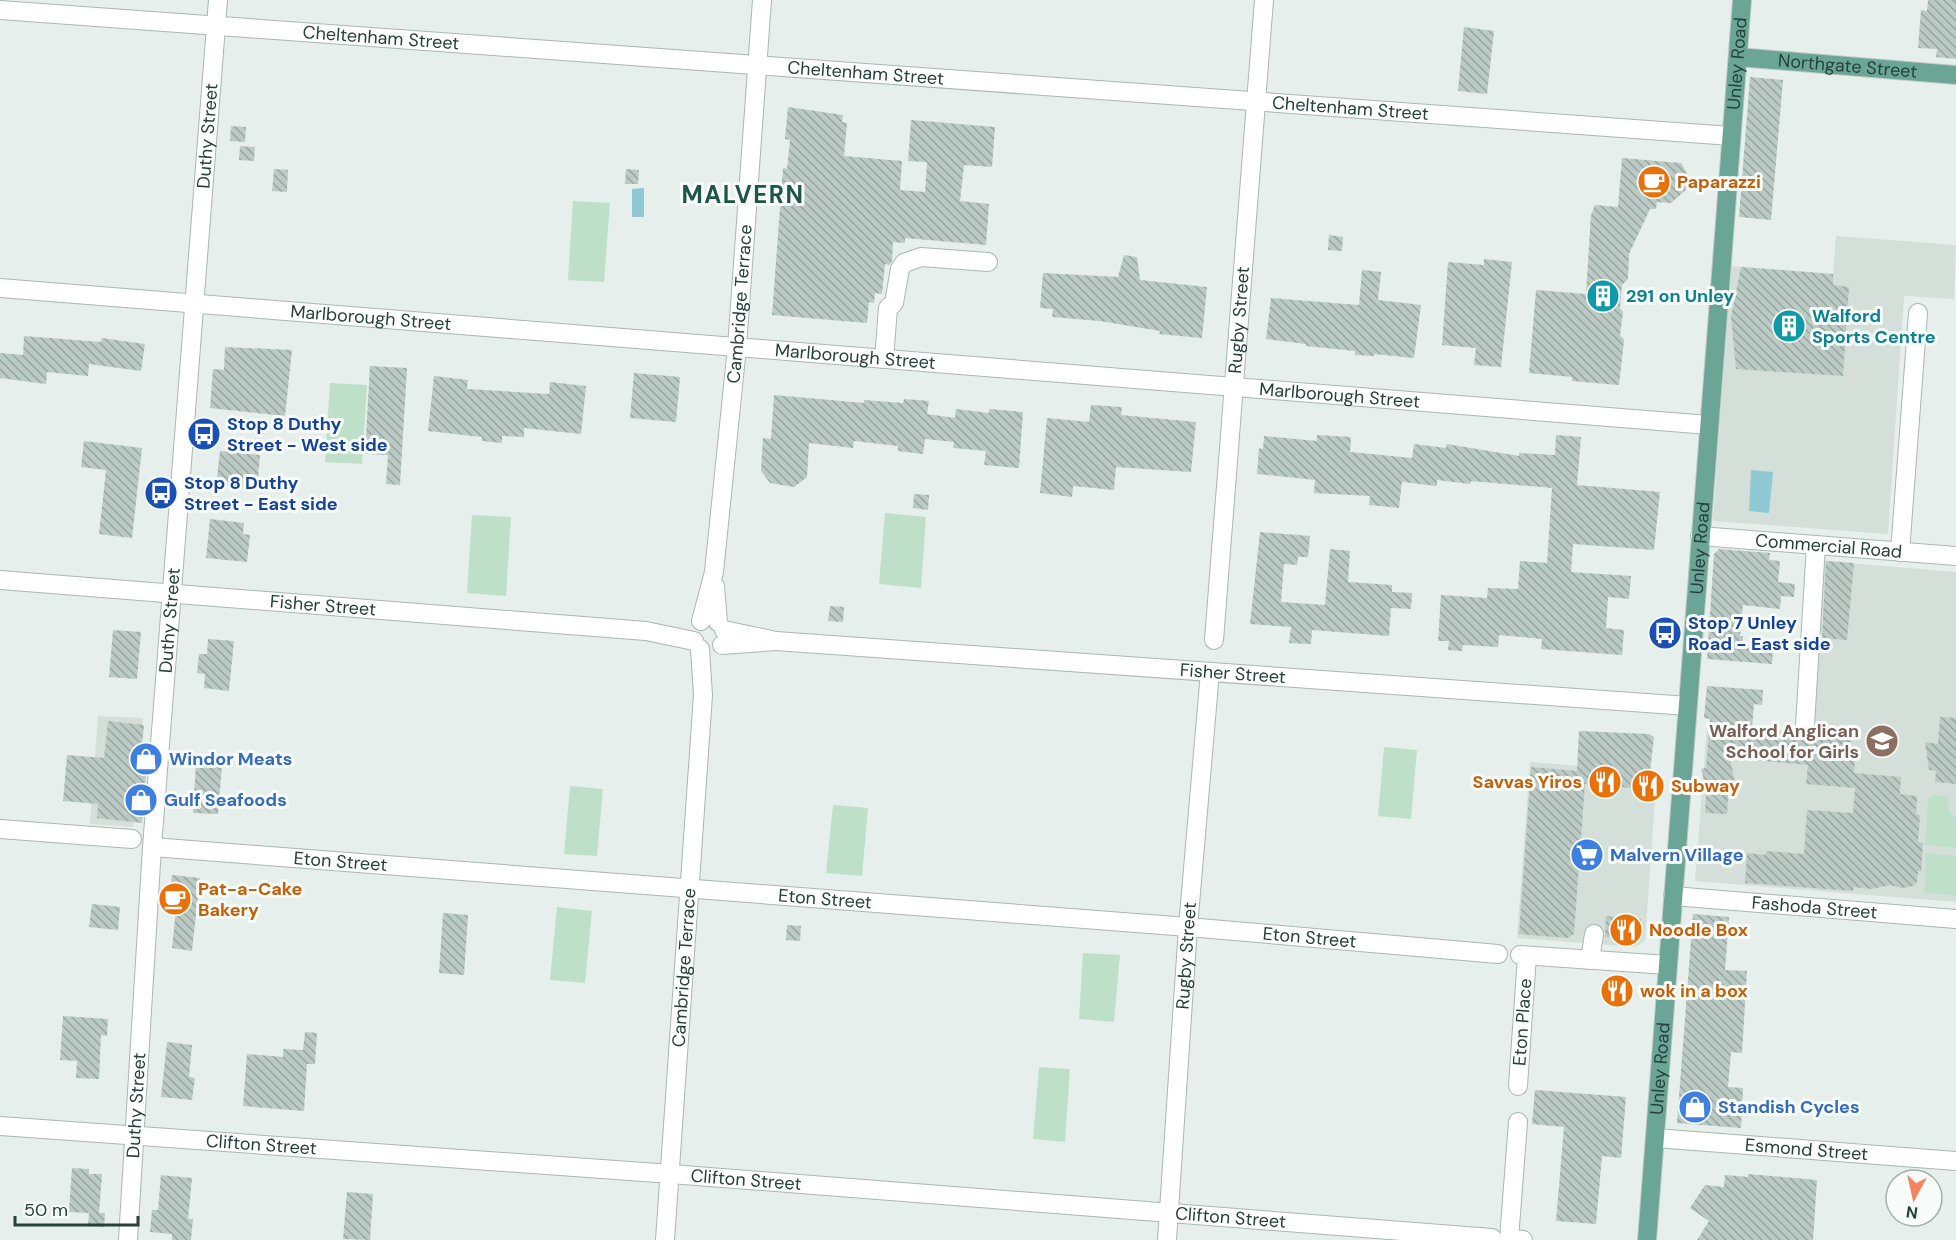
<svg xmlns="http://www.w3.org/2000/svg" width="1956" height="1240" viewBox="0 0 1956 1240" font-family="'DM Sans',sans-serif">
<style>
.built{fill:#d4dfda}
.green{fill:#bfe0c8}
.water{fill:#8ec9d4}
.building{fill:url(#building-back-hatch)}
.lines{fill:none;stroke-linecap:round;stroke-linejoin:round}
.minor-casing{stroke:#a8b8b2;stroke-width:20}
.major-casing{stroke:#c2cac8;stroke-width:20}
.minor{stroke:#fff;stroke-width:18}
.major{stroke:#6aa596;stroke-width:18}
.labels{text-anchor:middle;stroke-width:6;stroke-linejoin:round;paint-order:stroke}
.street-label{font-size:18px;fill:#24423a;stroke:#f7fbf9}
.food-label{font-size:18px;font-weight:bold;fill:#c56008;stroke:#f7fbf9;text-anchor:start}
.culture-label{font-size:18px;font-weight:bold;fill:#0d838f;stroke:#f7fbf9;text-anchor:start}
.transit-label{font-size:18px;font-weight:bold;fill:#164399;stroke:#f7fbf9;text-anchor:start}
.education-label{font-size:18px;font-weight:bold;fill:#785e54;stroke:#f7fbf9;text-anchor:end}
.shop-label{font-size:18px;font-weight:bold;fill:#366cbe;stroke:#f7fbf9;text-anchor:start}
.district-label{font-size:24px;font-weight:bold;letter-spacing:1.5px;fill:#1f5548;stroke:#f7fbf9}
</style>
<defs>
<pattern id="building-back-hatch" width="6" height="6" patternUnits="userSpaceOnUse" patternTransform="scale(1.5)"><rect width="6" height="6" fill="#bbcac4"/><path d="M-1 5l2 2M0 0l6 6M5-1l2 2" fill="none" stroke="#98a6a0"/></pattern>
</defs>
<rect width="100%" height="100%" fill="#e6efeb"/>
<path class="built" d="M1836,236L1956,245L1954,299L1904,296L1888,534L1713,521L1731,266L1833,274Z
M1824,561L1956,572V902L1695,881L1707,725L1795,731L1793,750H1808Z
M98,716L143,718L133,827L90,824Z
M1530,762L1657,772L1645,940L1636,947L1517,938Z"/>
<path class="green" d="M573,201L610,203L604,282L568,280Z
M330,383L367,385L362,464L325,462Z
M885,513L926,517L921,588L879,584Z
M472,515L511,517L506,596L467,593Z
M1384,747L1417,750L1411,819L1378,816Z
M570,786L603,789L597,856L564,854Z
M1932,795L1949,797L1948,810L1956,819V848L1925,845L1928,800Z
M833,805L868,808L862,876L826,873Z
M1926,853L1956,856V895L1924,893Z
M557,907L592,911L585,983L550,980Z
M1083,953L1120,955L1114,1022L1079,1019Z
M1039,1067L1070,1069L1065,1142L1033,1139Z"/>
<path class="water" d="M644,188V217H632V189Z
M1751,470L1773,472L1769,513L1749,511Z"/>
<path class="building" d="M1928,0H1956V59L1936,57L1937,49L1918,48L1921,10L1927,11Z
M1464,27L1494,31L1487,94L1458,91Z
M1750,77L1783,80L1771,220L1739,217Z
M788,107L843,115L842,122L847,123L844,156L902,161L900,190L925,192L927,162L908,161L911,120L995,127L992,167L964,165L960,201L989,204L986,245L905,238V243L893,242L892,261L890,265L885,264L882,294L875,293L874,303L869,302L867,323L772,315L783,168L787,169L790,140L785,139Z
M231,126L246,127L245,142L230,141Z
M240,146L255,147L254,161L239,160Z
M1622,158L1681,163L1688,175L1687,189L1671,203L1657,202L1656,209H1650L1629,254L1628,279L1622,285L1620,308L1623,312L1620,335L1624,340L1619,385L1572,381V377L1529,373L1536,290L1586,294L1591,215L1595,205L1618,207Z
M274,169L288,170L287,192L272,191Z
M626,169L639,170L638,184H625Z
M1329,235L1343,237L1342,251L1328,250Z
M1124,255L1137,257L1140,280L1207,287L1202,338L1159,334L1160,331L1100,321L1052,317L1053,309L1040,308L1043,273L1118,277Z
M1484,259L1512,262L1501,367L1474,365L1476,348L1442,345L1448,262L1484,265Z
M1741,267L1833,274V285L1849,287L1843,376L1736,369L1731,317Z
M1362,270L1381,272L1378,300L1421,305L1414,358L1374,354V356L1355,355V351L1306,346V344L1266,339L1271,298L1359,305Z
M24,336L101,342L102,338L145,344L141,371L89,364L88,376L47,372L46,384L0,378V353L23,355Z
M225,347L292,350L285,416L210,408L213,369L224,370Z
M370,366L407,368L400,485L386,484L388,455L365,454Z
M634,373L680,377L676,422L630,418Z
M434,376L468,380L467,389L549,394L550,382L586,386L581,434L524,428V437L502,436V443L482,441V437L428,431Z
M774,395L864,403V400L903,403L904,399L929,401L927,414L955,418L956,409L989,413V409L1023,412L1019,468L984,465L986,451L953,448L954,442L925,439L923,454L898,451V446L854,441L853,448L809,443L807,477L794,487L770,483L761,471L763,438L771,439Z
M1091,405L1122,407L1121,415L1196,422L1191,472L1116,467L1114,490L1073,486L1072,497L1040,493L1047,418L1089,422Z
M1317,435L1351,437L1350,452L1412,458L1414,444L1446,448L1447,444L1519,456V453L1555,455L1556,435L1581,437L1577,485L1660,492L1654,550L1573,544L1571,572L1631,576L1629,599L1608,597L1606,628L1624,630L1622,655L1541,649L1542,639L1499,635L1498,647L1463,645L1462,651L1448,650L1449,641H1438L1441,595L1487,598L1488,588L1518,589L1520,561L1547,563L1552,488L1471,481L1470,484L1437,480V486L1402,482L1399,508L1369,505L1370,496L1314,493L1315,480L1257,474L1259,448L1263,449L1264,436L1317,441Z
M84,441L142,448L132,538L99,534L106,470L81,467Z
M220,451L260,455L257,489L216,485Z
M914,494L929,495L928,510L913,508Z
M210,519L244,523L243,534L250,535L247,562L206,558Z
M1260,532L1310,536L1308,557H1298L1297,565L1284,564L1281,602L1325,605L1330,549L1350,551L1348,582L1392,585V592L1412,593L1411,609L1391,608L1389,636L1312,630L1311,644L1289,643L1291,627L1250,624Z
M1719,549L1770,553L1769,560L1780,561L1778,582L1795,584L1794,597L1781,596L1780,609L1743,605L1740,636H1743V647L1773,650L1772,664L1707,659L1714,554Z
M1826,561L1854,563L1847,640L1822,638Z
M830,606L844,607L843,622L828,621Z
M113,630L141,632L137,679L109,677Z
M208,639L234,641L229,691L204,688L205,674L197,673L199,654H207Z
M1707,686L1763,690L1762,705L1754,704L1752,729L1851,739L1850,749L1856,750L1854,773L1901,777L1900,794L1917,796L1916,814L1920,815L1918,842L1923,843L1921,872L1918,871L1917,882L1913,886L1902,888L1890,885L1871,889L1854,887L1853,891L1745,883L1747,853L1766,855V851L1804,854L1807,810L1853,813L1855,788L1806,784L1808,765L1730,758L1735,783L1729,782L1727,814L1705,813L1707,780H1704L1701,769L1706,768L1710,719L1704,718Z
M1940,717L1956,718V784L1935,782L1936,771L1929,770L1925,742L1938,744Z
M108,721L144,725L139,774L146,775L142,823L97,818L98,804L63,801L67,755L104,758Z
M1579,731L1649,734L1654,737L1650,772L1656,773L1654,790L1585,784L1574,934L1568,938L1519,934L1531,767L1577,771Z
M196,763L222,765L218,814L193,813Z
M172,875L200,878L192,951L172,948L177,899L169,898Z
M92,904L120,907L118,930L89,927Z
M443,913L468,915L464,975L439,973Z
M1693,914L1729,917L1725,970L1747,971L1742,1053L1731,1052L1728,1087L1743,1088L1741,1128L1677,1123Z
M1606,916L1641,919L1639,940L1605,937Z
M787,925L801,926L800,941L786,940Z
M63,1016L108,1019L107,1036L101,1035L99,1079L76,1078L77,1061L60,1060Z
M305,1032L317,1033L315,1064H307L304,1111L243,1106L247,1054L283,1057V1049L303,1050Z
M167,1042L192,1045L189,1077L195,1078L192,1100L161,1097Z
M1535,1090L1626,1097L1621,1158L1602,1156L1596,1224L1556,1221L1564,1127L1532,1124Z
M72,1168L89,1169V1174H102L99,1213H105L104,1227L88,1226L89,1213L69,1212Z
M1748,1174L1817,1180L1813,1240H1697L1709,1221L1690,1208L1705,1185L1724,1187L1725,1175L1748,1177Z
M161,1175L192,1178L188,1219H193L191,1240H172V1234L150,1232L152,1210H158Z
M347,1192L373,1194L370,1240L343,1239Z"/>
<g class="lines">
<defs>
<g id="minor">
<path id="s1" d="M0,10L1731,136"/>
<path id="s2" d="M0,288L1709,425"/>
<path d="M884,359L888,308L894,303L900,269L904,263L921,257L988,262"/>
<path id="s3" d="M1700,536L1956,556"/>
<path d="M1900,552L1918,313"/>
<path id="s4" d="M0,580L646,631L694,641"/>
<path d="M715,586L718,622"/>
<path id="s5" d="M701,621L714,572L737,347L762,0"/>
<path id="s6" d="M1214,640L1264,0"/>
<path id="s7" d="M776,641L1688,706"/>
<path d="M722,645L776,641L724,630"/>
<path d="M1805,725L1816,545"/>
<path d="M0,829L132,839"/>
<path id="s8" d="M152,847L1188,927L1498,954"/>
<path id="s9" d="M1673,896L1956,919"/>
<path d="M1520,955L1668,965"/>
<path d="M1590,960L1594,934"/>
<path id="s10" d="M1518,1086L1527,956"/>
<path d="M1518,1122L1509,1239L1523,1240"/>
<path id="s11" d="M0,1126L671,1174L1492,1238"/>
<path id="s12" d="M1655,1138L1956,1161"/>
<path id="s13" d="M128,1240L152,847L218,0"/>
<path id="s14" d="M665,1240L703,695L700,649"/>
<path id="s15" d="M1167,1240L1188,927L1210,672"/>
</g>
<g id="major">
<path id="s16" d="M1738,57L1956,75"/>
<path id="s17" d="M1647,1240L1742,0"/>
</g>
</defs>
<use href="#minor" class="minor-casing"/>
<use href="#major" class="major-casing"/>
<use href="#minor" class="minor"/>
<use href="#major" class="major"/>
</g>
<defs>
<symbol id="cafe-disc" viewBox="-11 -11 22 22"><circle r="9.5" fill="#e8710a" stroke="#f7fbf9"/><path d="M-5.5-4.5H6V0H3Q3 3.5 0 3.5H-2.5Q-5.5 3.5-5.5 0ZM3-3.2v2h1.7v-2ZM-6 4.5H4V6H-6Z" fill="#fff"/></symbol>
<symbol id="building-disc" viewBox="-11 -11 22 22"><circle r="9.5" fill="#0f9aa8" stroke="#f7fbf9"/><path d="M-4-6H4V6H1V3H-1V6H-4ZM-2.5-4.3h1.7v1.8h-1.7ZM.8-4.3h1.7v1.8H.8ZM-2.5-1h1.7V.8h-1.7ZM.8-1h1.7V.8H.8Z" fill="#fff"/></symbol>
<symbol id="bus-disc" viewBox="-11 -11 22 22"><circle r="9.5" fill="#1a4fb4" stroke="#f7fbf9"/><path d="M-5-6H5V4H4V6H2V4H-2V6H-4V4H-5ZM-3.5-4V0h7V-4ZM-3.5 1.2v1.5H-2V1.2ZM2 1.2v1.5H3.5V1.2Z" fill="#fff"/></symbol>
<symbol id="school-disc" viewBox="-11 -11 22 22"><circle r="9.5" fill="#8d6e63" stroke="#f7fbf9"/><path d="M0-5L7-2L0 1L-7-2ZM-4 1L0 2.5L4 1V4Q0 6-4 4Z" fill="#fff"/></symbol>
<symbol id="shop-disc" viewBox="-11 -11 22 22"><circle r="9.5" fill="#3f7fe0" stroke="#f7fbf9"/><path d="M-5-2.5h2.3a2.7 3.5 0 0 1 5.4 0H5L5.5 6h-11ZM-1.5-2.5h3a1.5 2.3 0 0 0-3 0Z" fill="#fff"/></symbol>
<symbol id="restaurant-disc" viewBox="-11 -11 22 22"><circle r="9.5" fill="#e8710a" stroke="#f7fbf9"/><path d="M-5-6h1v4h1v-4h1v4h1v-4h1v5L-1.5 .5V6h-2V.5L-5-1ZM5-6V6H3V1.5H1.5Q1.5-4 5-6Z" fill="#fff"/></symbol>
<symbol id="supermarket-disc" viewBox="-11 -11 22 22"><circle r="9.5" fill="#3f7fe0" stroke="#f7fbf9"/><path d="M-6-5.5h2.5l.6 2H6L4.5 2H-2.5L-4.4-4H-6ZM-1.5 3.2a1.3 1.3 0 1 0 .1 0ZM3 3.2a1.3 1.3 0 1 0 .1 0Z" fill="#fff"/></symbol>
</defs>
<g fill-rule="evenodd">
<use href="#cafe-disc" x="1635" y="163" width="38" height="38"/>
<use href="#building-disc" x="1584" y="277" width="38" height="38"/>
<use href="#building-disc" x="1770" y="307" width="38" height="38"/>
<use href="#bus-disc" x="185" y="415" width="38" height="38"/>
<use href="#bus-disc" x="142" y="474" width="38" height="38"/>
<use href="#bus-disc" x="1646" y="614" width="38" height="38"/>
<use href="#school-disc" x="1863" y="722" width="38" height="38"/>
<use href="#shop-disc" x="127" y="740" width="38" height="38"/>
<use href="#restaurant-disc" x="1586" y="763" width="38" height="38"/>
<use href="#restaurant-disc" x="1629" y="767" width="38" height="38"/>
<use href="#shop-disc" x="122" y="781" width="38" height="38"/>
<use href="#supermarket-disc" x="1568" y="836" width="38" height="38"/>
<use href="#cafe-disc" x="156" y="880" width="38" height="38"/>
<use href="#restaurant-disc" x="1607" y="911" width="38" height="38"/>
<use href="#restaurant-disc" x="1598" y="972" width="38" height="38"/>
<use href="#shop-disc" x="1676" y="1088" width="38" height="38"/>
</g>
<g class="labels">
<g class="street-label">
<text dy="6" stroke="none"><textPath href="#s1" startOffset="382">Cheltenham Street</textPath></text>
<text dy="6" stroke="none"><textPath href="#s17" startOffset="1180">Unley Road</textPath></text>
<text dy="6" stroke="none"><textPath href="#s16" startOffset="110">Northgate Street</textPath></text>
<text dy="6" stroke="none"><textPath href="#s1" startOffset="868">Cheltenham Street</textPath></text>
<text dy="6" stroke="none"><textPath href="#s1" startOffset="1354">Cheltenham Street</textPath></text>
<text dy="6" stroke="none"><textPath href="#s13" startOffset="1107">Duthy Street</textPath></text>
<text dy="6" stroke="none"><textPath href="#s5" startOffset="320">Cambridge Terrace</textPath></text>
<text dy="6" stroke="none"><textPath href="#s2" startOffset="372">Marlborough Street</textPath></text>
<text dy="6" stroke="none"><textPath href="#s6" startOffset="321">Rugby Street</textPath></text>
<text dy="6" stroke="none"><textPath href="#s2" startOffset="858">Marlborough Street</textPath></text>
<text dy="6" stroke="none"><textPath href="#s2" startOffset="1344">Marlborough Street</textPath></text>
<text dy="6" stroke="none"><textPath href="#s3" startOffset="129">Commercial Road</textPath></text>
<text dy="6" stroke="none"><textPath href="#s17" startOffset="694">Unley Road</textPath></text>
<text dy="6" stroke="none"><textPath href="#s4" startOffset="324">Fisher Street</textPath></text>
<text dy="6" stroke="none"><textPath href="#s13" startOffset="621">Duthy Street</textPath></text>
<text dy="6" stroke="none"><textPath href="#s7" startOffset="458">Fisher Street</textPath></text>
<text dy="6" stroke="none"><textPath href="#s8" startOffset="189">Eton Street</textPath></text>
<text dy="6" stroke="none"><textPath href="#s8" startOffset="675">Eton Street</textPath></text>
<text dy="6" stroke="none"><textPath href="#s9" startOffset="142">Fashoda Street</textPath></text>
<text dy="6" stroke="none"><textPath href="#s8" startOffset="1161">Eton Street</textPath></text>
<text dy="6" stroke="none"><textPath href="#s15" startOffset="285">Rugby Street</textPath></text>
<text dy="6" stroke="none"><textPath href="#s14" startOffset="273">Cambridge Terrace</textPath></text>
<text dy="6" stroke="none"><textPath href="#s10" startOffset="64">Eton Place</textPath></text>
<text dy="6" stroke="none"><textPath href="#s17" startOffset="172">Unley Road</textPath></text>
<text dy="6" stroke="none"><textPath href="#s13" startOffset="135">Duthy Street</textPath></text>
<text dy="6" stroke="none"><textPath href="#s11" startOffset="262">Clifton Street</textPath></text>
<text dy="6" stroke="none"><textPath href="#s12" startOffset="152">Esmond Street</textPath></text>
<text dy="6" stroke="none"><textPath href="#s11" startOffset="748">Clifton Street</textPath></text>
<text dy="6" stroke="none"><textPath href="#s11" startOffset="1234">Clifton Street</textPath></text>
</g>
<g class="food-label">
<text x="1677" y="188">Paparazzi</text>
<text x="1582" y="788" text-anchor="end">Savvas Yiros</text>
<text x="1671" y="792">Subway</text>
<text x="198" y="895">Pat-a-Cake<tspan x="198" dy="21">Bakery</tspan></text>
<text x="1649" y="936">Noodle Box</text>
<text x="1640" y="997">wok in a box</text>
</g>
<g class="culture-label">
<text x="1626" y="302">291 on Unley</text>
<text x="1812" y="322">Walford<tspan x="1812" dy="21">Sports Centre</tspan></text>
</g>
<g class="transit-label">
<text x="227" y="430">Stop 8 Duthy<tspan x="227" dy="21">Street - West side</tspan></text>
<text x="184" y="489">Stop 8 Duthy<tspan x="184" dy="21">Street - East side</tspan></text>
<text x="1688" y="629">Stop 7 Unley<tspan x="1688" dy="21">Road - East side</tspan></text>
</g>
<g class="education-label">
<text x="1859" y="737">Walford Anglican<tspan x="1859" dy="21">School for Girls</tspan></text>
</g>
<g class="shop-label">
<text x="169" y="765">Windor Meats</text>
<text x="164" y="806">Gulf Seafoods</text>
<text x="1610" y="861">Malvern Village</text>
<text x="1718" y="1113">Standish Cycles</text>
</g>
<g class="district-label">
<text x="743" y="203">MALVERN</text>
</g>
</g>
<g transform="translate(1914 1198) rotate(188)"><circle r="28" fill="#f7fbf9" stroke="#a3b1ad" stroke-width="1.5"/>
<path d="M0-4.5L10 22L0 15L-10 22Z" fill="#f4845f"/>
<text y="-9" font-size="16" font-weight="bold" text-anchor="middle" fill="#24423a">N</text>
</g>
<path d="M15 1216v9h123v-9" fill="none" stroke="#24423a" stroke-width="3"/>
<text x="24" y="1216" font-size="18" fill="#24423a" stroke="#f7fbf9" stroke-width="4.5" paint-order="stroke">50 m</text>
</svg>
